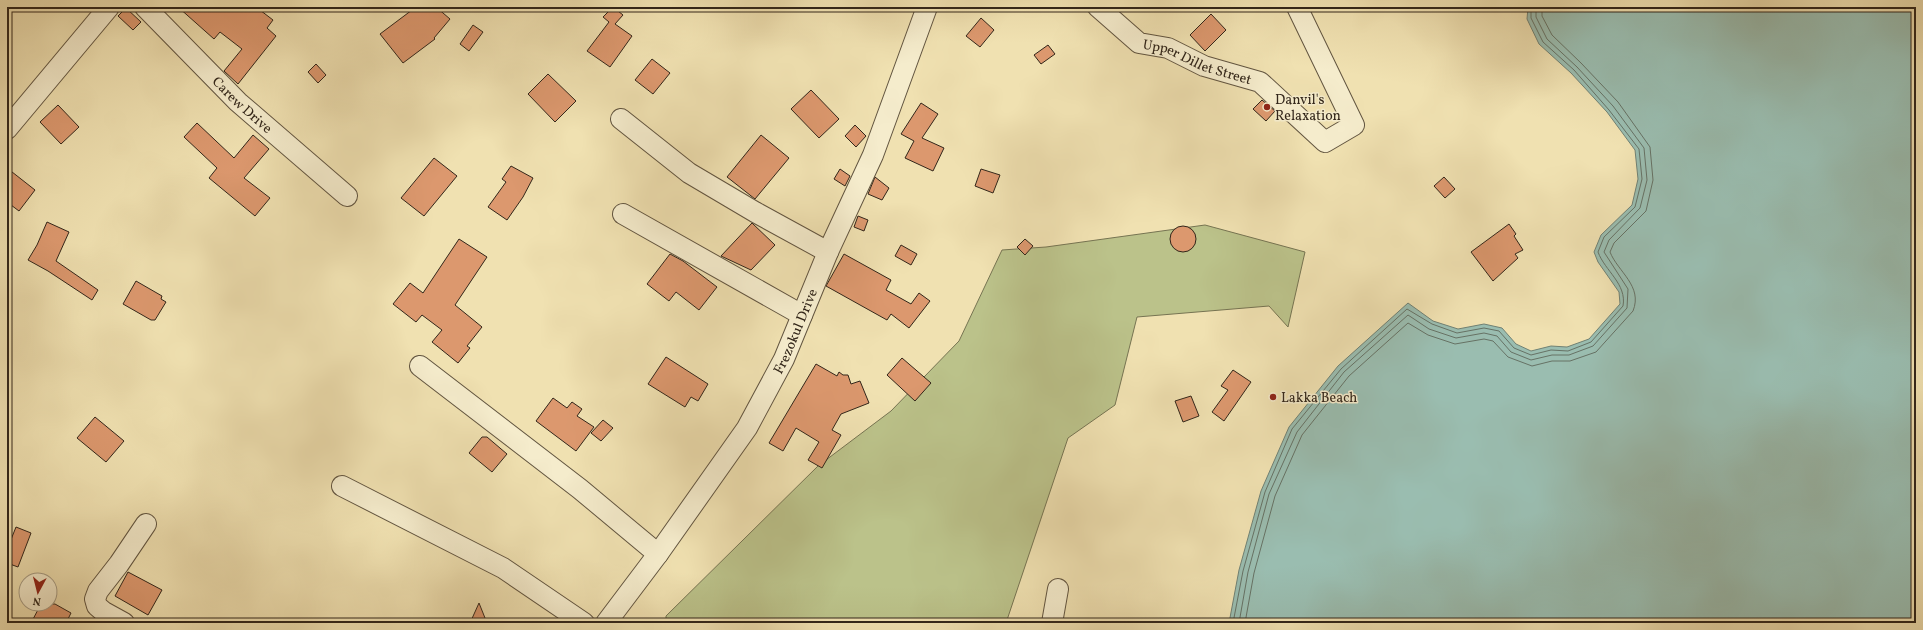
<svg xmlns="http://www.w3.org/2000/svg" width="1923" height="630" viewBox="0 0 1923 630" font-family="Vollkorn,serif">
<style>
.green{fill:#bbc28a;stroke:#767452}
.water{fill:#9abdb0;stroke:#708174}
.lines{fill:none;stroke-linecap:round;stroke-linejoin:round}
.shore{stroke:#667265;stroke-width:1}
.building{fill:#dc986e;stroke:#32261a}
.minor-casing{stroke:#625540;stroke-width:22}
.minor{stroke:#f5eccc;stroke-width:20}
.poi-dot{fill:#8f2418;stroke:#f5eccc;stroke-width:1.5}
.labels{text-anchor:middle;stroke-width:3;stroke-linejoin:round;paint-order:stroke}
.street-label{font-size:14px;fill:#32261a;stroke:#f5eccc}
.poi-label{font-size:14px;fill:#32261a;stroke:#f5eccc;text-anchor:start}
</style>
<rect width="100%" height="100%" fill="#f0e1b1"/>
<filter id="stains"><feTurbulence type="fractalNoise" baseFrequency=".005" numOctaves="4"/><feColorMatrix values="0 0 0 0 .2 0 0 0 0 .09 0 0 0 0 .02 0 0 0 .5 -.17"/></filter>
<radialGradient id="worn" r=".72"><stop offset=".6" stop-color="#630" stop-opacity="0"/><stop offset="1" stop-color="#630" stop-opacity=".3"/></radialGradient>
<path class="green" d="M1205,225L1305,252L1288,327L1269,306L1137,317L1115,405L1068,438L1006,623H666V616L818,466L891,411L959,341L1002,250L1046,247Z"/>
<path class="water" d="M1528,7H1916V623H1229L1239,570L1261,491L1289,427L1338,366L1408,303L1433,321L1458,329L1484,324L1502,328L1516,344L1531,351L1551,346L1567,347L1589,339L1620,304L1619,292L1598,262L1594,252L1601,235L1632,205L1638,179L1635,150L1607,112L1571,73L1539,44L1527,19Z"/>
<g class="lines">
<path class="shore" d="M1233,623L1243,571L1265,492L1292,429L1341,369L1407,309L1432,324L1457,333L1484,328L1499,331L1514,348L1531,355L1551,350L1568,351L1591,342L1623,306C1627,284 1605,271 1598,252L1604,237L1635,207L1642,179L1639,149L1609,110L1574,70L1543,42L1531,18V7
M1239,623L1248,572L1269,494L1297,432L1344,372L1408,315L1429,329L1456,338L1484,333L1497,336L1511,352L1531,360L1552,355H1569L1593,346L1627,308L1628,289L1604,252L1609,240L1640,208L1647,180L1644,148L1613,106L1577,67L1547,39L1536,17V7
M1245,623L1254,573L1275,496L1302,435L1349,376L1408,323L1428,335L1455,344L1484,339L1493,341L1508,357L1532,366L1552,361H1570L1596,352L1633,311C1643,286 1618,272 1610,252L1614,243L1646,211L1653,180L1650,147L1618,102L1581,63L1552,35L1542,16V7"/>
</g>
<path class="building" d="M178,7H256L273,20L267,28L276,36L238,84L224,71L242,49L220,32L214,39Z
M416,7H436L450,19L434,38L435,39L403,63L380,34Z
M613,7L623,15L615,24L632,36L610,67L587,51L609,22L603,17Z
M126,8L141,22L133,30L118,16Z
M1211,14L1226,30L1205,51L1190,35Z
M981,18L994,30L980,47L966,36Z
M473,25L483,32L469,51L460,44Z
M1048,45L1055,54L1041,64L1034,55Z
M652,59L670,73L653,94L635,80Z
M316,64L326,75L318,83L308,72Z
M548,74L576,101L555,122L528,94Z
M811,90L839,119L819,138L791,109Z
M1262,100L1275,111L1266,121L1253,109Z
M921,103L938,114L922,138L944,148L933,171L905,158L914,141L901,134Z
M58,105L79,127L61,144L40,122Z
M197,123L234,158L253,135L269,149L244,178L270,198L255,216L209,178L217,168L184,137Z
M855,125L866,136L856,147L845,136Z
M761,135L789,158L755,199L727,177Z
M434,158L457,176L424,216L401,198Z
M511,166L533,178L523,197L507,220L488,207L506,182L502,179Z
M7,168L35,190L19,211L7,202Z
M840,169L850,176L845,186L834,179Z
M981,169L1000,175L993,193L975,186Z
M875,177L889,188L882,200L868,194Z
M1444,177L1455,189L1445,198L1434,186Z
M858,216L868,220L864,231L854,227Z
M47,222L69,232L56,261L98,290L92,300L48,271L28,260L37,245Z
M752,223L775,245L751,270L721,256Z
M1509,224L1516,234L1514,236L1523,250L1515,254L1518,258L1493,281L1471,252Z
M1170 239a13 13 0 1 1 26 0a13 13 0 1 1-26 0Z
M459,239L487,257L455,305L482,327L467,346L470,348L458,363L432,342L442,330L422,315L416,322L393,304L410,283L423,293Z
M1025,239L1033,246L1025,255L1017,247Z
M901,245L917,254L911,265L895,256Z
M670,254L683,261L717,287L699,310L676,292L669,301L647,284Z
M844,254L891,280L886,290L911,304L919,293L930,301L909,328L891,314L887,320L826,286Z
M136,281L162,296L161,299L166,302L155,320H151L123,304Z
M666,357L708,384L698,401L691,397L685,407L648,384Z
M902,358L931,383L915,401L887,375Z
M816,364L837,376L839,372L843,375H848L851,384L860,381L869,403L841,414L832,430L841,435L822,468L808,460L819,442L796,428L783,451L769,443Z
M1233,370L1251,382L1224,421L1212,412L1228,390L1221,386Z
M1191,396L1199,416L1183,422L1175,401Z
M553,398L567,408L572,402L582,409L577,416L594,427L576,451L536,421Z
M95,417L124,441L106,462L77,438Z
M603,420L613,428L601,441L591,433Z
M482,437H487L507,454L492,472L469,453Z
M16,527L31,533L18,567L7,563V541L10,542Z
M128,572L162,590L148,615L115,596Z
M479,603L487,623H470Z
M41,604H55L71,613L66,623H31Z"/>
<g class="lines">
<defs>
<g id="minor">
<path id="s1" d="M145,7L238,102L347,196"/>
<path id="s2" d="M1098,7L1139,43L1168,48L1204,66L1260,82L1325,142L1354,125L1297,7"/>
<path d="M621,119L689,173L755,212L828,252"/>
<path d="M7,129L109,7"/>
<path d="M623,214L802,315"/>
<path d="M420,366L580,489L658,554"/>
<path d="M342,486L503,568L584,623"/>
<path d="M124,623L104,612L97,606L95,599L98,591L119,564L146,524"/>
<path id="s3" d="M606,623L658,554L747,428L784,359L828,252L873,155L927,7"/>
<path d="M1052,623L1058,589"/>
</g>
</defs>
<use href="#minor" class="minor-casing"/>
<use href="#minor" class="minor"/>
</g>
<g class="poi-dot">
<circle cx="1267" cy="107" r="4"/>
<circle cx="1273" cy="397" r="4"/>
</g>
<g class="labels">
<g class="street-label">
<text dy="5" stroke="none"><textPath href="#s2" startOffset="116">Upper Dillet Street</textPath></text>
<text dy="5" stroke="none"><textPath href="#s1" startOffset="138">Carew Drive</textPath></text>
<text dy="5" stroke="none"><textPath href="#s3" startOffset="349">Frezokul Drive</textPath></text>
</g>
<g class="poi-label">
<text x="1275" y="104">Danvil's<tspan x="1275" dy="16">Relaxation</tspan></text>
<text x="1281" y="402">Lakka Beach</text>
</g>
</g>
<rect width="1923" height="630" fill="none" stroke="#f0e1b1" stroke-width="24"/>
<rect x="8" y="8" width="1907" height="614" fill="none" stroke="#32261a" stroke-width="2"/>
<rect x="12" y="12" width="1899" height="606" fill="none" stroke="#32261a"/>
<g transform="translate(38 592) rotate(187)"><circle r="19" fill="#f5eccc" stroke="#a79d85"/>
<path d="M0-3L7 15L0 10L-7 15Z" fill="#8f2418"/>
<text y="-6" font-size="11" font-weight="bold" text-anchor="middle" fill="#32261a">N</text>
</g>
<rect width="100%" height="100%" filter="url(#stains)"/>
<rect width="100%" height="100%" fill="url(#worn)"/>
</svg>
